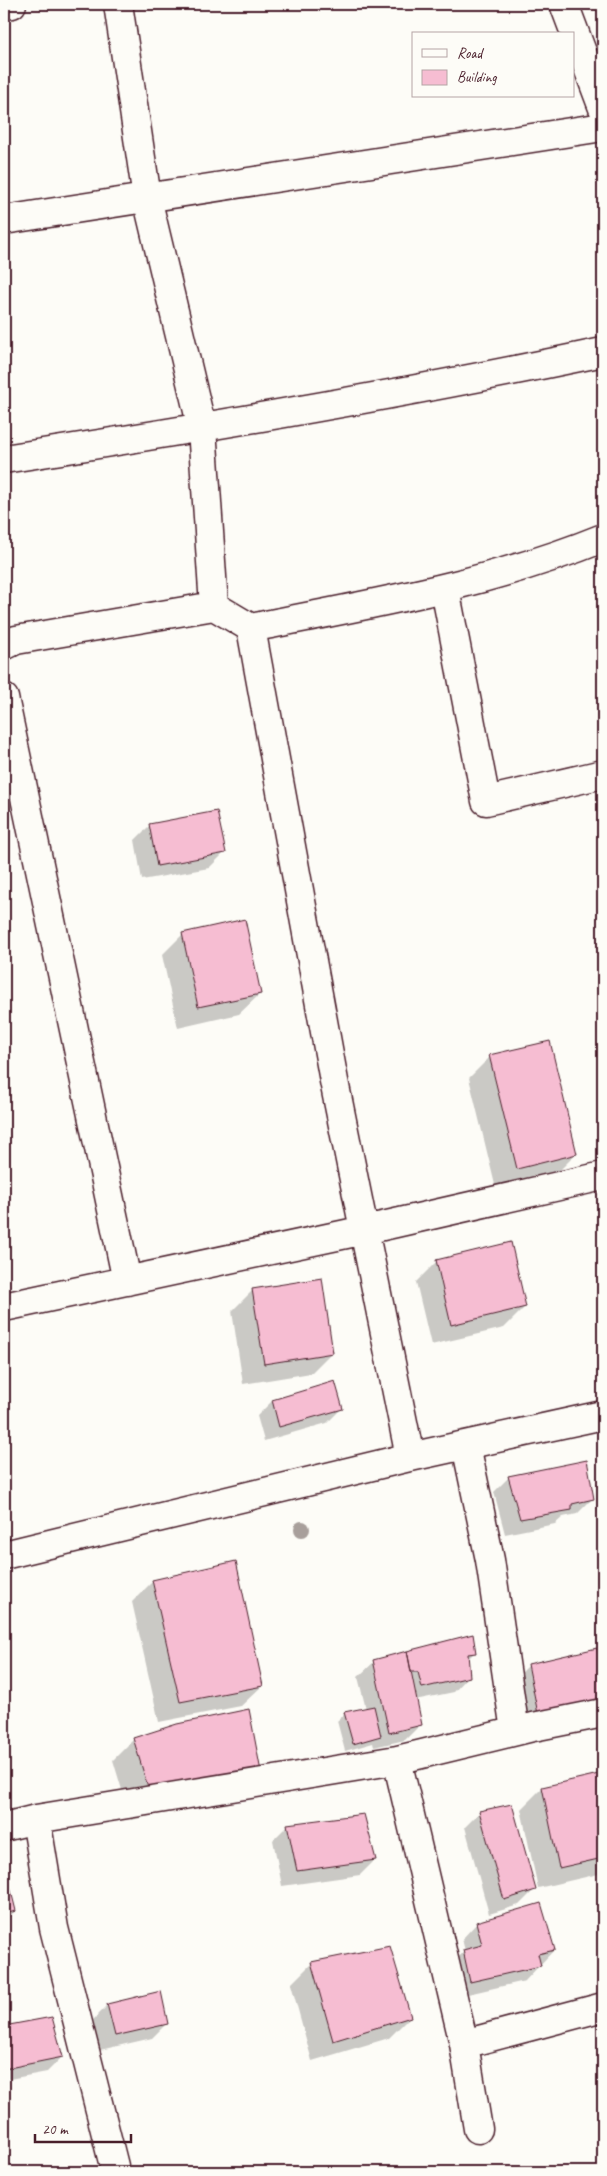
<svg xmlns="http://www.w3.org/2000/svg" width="607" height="2176" viewBox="0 0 607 2176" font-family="Caveat,sans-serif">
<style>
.shadow{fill:#0003}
.building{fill:#f6bdd2;stroke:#4a1f2b}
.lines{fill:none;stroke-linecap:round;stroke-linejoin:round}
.street-casing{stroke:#4a1f2b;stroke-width:31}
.secondary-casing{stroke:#4a1f2b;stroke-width:31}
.street{stroke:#fdfcf7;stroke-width:28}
.secondary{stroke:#fdfcf7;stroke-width:28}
.tree{fill:#a89f9b}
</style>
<rect width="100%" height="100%" fill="#fdfcf7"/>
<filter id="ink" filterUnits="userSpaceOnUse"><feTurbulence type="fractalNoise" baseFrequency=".02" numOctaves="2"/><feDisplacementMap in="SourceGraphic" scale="10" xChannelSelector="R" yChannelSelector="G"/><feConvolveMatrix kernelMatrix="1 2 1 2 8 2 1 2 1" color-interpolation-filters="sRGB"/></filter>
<g filter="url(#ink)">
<path class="shadow" d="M150,825L224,853L209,868L142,880L135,840Z
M183,934L260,994L239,1014L178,1028L162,955Z
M490,1057L576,1154L555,1175L496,1189L469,1078Z
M437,1261L525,1307L504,1328L431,1345L416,1282Z
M253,1290L332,1352L311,1373L243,1384L232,1311Z
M272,1401L342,1408L327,1423L264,1441L257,1416Z
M509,1477L592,1499L577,1514L563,1517L555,1524L505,1534L494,1492Z
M603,1501V1544L597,1508Z
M152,1582L262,1686L241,1706L159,1722L132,1602Z
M475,1652L467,1660L469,1676L454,1692L415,1700L420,1725L405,1740L374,1747L373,1743L345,1751L337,1721L345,1714L366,1709L358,1677L374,1662Z
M603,1663V1714L524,1729L514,1680L529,1665L600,1667Z
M134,1739L240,1797L131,1820L113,1760Z
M603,1774V1873L538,1888L521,1809L542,1788Z
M480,1812L534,1890L519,1905L489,1914L465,1827Z
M288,1825L375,1860L360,1875L282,1886L273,1840Z
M7,1880L15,1911L4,1922V1881Z
M477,1923L554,1950L525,1981L455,1997L448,1967L465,1951L462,1939Z
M312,1963L410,2017L389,2038L312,2061L291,1984Z
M108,2005L167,2023L152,2038L100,2050L93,2020Z
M51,2018L62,2057L47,2072L4,2080V2028Z"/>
<path class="building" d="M217,811L226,853L157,866L149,824Z
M245,919L261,994L198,1007L182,933Z
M550,1041L577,1154L517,1169L489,1055Z
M511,1242L526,1307L451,1325L436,1260Z
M322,1278L333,1353L264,1364L252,1289Z
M335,1381L343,1409L279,1427L272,1400Z
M587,1460L594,1499L572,1504V1510L520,1519L508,1476Z
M236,1561L263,1686L180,1702L152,1580Z
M473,1634L476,1653L468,1654L470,1677L422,1688L418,1672H411L407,1651Z
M597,1648L603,1678V1701L538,1714L528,1664Z
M407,1651L422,1725L389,1733L373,1660Z
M374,1706L381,1736L353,1744L344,1712Z
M249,1709L262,1777L152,1800L133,1738L177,1724Z
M603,1773V1858L559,1868L542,1787Z
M512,1804L536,1890L504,1900L479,1811Z
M364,1814L376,1860L297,1871L287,1824Z
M8,1879L16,1911L4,1914V1880Z
M541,1903L555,1950L538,1954L541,1966L470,1982L463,1950L482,1945L476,1922Z
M390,1946L411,2017L333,2041L311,1962Z
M161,1991L168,2024L115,2036L107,2004Z
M52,2017L63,2057L4,2069V2026Z
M74,2167L75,2172H46Z"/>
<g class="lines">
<defs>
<path id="street" d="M118,4L147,198L202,428L214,606
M4,5L12,4
M4,220L603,127
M4,459C204,428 405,394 603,352
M445,589L486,801L603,774
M4,646L16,640L214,606L251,628
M4,698L127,1281
M4,1307L365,1230L603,1176
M466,1445L490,1560L515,1731
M410,1457L334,1081L251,628C370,604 490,584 603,538
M4,1555L410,1457L603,1415
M4,1827L36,1819
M464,2044L603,2007
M478,2129L464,2044L397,1760L533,1727L603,1713
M114,2166L54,1928L36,1819L397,1760"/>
<path id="secondary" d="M564,4L603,108"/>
</defs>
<use href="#street" class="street-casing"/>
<use href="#secondary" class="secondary-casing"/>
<use href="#street" class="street"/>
<use href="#secondary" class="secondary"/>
</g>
<circle class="tree" cx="302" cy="1529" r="8"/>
</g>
<rect width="607" height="2176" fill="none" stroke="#fdfcf7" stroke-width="20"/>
<rect x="10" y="10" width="587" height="2156" fill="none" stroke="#4a1f2b" stroke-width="2" filter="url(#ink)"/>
<rect x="412" y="32" width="162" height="65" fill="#fdfcf7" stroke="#b5a4a5"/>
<rect x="422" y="49" width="25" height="8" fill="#fdfcf7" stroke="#b5a4a5"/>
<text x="457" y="58" font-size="15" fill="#4a1f2b">Road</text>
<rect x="422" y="70" width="25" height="15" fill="#f6bdd2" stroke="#b5a4a5"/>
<text x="457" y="82" font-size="15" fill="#4a1f2b">Building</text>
<path d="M35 2134v8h96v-8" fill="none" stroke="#4a1f2b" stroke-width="2.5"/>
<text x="42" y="2134" font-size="15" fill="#4a1f2b" stroke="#fdfcf7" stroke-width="4" paint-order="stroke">20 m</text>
</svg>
